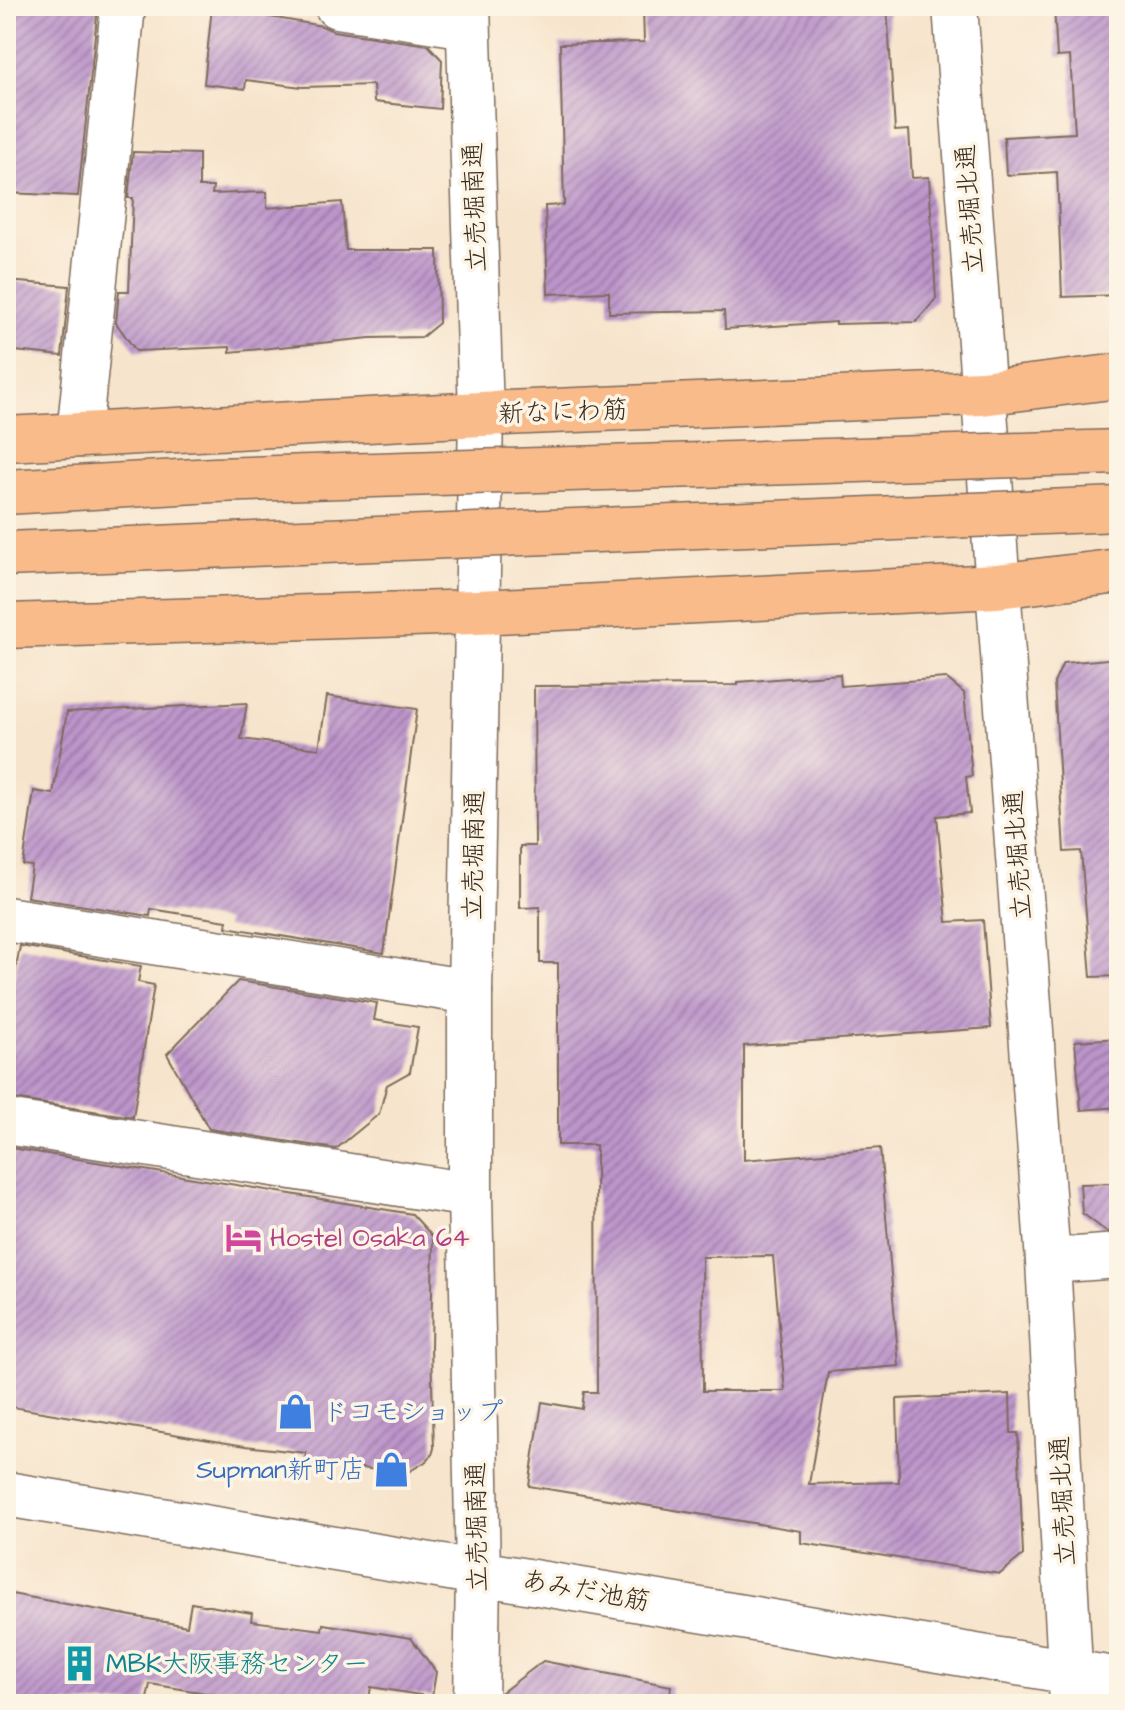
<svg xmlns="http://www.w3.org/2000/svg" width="1125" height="1710" viewBox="0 0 1125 1710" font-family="'Architects Daughter','Klee One',sans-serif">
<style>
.building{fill:url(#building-hatch);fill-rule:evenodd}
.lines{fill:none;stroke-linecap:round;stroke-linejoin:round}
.minor-casing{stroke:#7d6b5b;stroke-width:47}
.tertiary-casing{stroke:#7d6b5b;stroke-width:47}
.primary-casing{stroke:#7d6b5b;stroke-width:47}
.minor{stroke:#fff;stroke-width:44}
.tertiary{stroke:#fff;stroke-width:44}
.primary{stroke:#fabb8b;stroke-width:44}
.motorway-bridge-casing{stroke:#7d6b5b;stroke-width:47;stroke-linecap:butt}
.motorway-bridge{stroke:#fabb8b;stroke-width:44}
.labels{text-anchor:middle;stroke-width:7;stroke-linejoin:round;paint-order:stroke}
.street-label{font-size:26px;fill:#3b2a1e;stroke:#fcf5e5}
.hotel-label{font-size:26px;fill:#b23c85;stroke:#fcf5e5;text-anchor:start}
.shop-label{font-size:26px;fill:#366cbe;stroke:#fcf5e5;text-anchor:start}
.culture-label{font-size:26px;fill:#0d838f;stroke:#fcf5e5;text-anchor:start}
</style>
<defs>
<pattern id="building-hatch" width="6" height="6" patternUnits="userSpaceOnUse" patternTransform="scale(2)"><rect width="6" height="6" fill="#bc94ca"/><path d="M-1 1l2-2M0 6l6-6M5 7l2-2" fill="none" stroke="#9a79a3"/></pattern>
</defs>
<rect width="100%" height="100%" fill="#fcf5e5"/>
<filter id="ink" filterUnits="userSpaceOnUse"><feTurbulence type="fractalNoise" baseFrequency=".0125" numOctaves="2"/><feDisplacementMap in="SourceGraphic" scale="16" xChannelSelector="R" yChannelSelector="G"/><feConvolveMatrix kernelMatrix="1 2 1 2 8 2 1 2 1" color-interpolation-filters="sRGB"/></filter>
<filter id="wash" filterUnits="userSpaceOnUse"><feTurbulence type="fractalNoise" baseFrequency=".006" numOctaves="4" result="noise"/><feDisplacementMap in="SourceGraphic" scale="32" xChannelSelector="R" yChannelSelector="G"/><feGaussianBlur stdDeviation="1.8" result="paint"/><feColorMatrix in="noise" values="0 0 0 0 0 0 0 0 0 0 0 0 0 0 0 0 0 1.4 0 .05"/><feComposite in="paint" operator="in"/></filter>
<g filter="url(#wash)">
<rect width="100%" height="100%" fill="#f7e4cc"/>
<g id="blocks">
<path class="building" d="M6,6H98L78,196L6,193Z
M887,6L895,131L909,130L912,178L929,177L936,299L916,322L836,324V322L725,329L724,311L609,313V292L548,294L545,206L564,205L560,44L644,42L643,7Z
M1054,6H1119V295L1062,297L1057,172L1006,175L1004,137L1075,133L1070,56L1057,57Z
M212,7L253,11V14L322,26L333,31L428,45L442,60L440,109L374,102L373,85L302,87L246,80L245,89L204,84Z
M133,152L199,154V187H213L212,194L267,192V208L342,202L346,250H438L439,323L422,337L370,338L230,352V347L136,351L116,323L119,291H129L133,198H128Z
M6,281L69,286L62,356L6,350Z
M1119,658V976L1091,977L1081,851L1064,852L1054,683L1063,663Z
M840,674L841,686L946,678L964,693L972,776L966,777L970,813L937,816L947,922L983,920L991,1028L744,1046V1160L880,1148L899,1366L828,1372L809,1484L899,1482L897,1399L1010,1394L1011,1433H1018L1023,1555L1000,1574L801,1543V1531L529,1486L542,1402L582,1409L584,1392H597L596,1145H558V963H540V907L520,908V846H535L534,686L738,685V682ZM773,1256L785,1391H703L702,1257Z
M327,696L417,709L384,953L226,927L227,921L151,909L150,916L27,897L32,866L23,865L34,791L53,794L67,712L247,703L241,739L319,749Z
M20,946L141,966L138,982L154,985L133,1117L6,1098V984L13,985Z
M238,981L377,1003L374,1020L418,1027L410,1072L387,1085L379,1114L336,1149L209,1129L167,1054Z
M1119,1038V1107L1081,1110L1075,1041Z
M11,1148L412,1214L433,1237L431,1348L434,1448L432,1455L425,1462L405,1474L305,1460L306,1453L245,1446L6,1406V1179Z
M1119,1183V1231L1107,1232L1082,1213L1080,1184Z
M6,1593L187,1626L191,1603L252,1613L251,1621L322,1630L323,1624L411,1638L436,1672L432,1697L371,1687L368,1704H248L249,1700L150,1684L146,1704H6Z
M543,1661L671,1686L669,1704H501V1693Z"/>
</g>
</g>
<g filter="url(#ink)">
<use href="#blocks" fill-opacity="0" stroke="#7d6b5b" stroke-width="2"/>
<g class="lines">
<defs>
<path id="minor" d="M337,6L468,26
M79,435L123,6
M6,919L470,992
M6,1122L470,1195
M1048,1261L1119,1256"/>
<path id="tertiary" d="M468,6L481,414L470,992V1195L478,1572L476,1704
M955,6L1048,1261L1072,1704
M6,1494L1119,1680"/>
<path id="primary" d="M6,439L481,414L982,393L1119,376
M6,626L477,612L997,586L1119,571"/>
</defs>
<use href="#minor" class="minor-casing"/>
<use href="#tertiary" class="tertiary-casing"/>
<use href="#primary" class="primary-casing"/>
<use href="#minor" class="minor"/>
<use href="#tertiary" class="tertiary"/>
<use href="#primary" class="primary"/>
<defs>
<path id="motorway-bridge" d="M6,492L214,480L1119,452
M6,554L1119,509"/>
</defs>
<use href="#motorway-bridge" class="motorway-bridge-casing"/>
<use href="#motorway-bridge" class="motorway-bridge"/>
</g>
</g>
<defs>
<symbol id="hotel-bare" viewBox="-9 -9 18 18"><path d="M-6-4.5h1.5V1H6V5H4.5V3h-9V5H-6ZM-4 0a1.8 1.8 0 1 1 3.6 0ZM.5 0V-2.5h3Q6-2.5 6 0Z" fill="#d1479c" stroke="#fcf5e5" stroke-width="2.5" paint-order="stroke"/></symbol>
<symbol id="shop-bare" viewBox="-9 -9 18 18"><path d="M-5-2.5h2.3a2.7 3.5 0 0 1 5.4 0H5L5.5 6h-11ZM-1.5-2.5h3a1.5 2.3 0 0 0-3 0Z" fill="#3f7fe0" stroke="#fcf5e5" stroke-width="2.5" paint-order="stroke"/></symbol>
<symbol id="building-bare" viewBox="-9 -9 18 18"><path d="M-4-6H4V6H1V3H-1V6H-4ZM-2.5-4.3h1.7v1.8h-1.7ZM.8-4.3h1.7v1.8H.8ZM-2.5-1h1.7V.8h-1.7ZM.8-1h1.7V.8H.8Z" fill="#0f9aa8" stroke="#fcf5e5" stroke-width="2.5" paint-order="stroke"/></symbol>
</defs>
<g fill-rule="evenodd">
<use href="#hotel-bare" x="218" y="1212" width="51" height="51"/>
<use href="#shop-bare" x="270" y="1386" width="51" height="51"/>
<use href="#shop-bare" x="366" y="1444" width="51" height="51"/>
<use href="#building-bare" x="54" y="1638" width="51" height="51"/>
</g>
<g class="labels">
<g class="street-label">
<text transform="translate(474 207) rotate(-92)" y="9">立売堀南通</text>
<text transform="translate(969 209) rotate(-94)" y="9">立売堀北通</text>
<text transform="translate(563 411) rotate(-2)" y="9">新なにわ筋</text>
<text transform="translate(473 855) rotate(-89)" y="9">立売堀南通</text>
<text transform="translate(1017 855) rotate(-94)" y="9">立売堀北通</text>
<text transform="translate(1062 1501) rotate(-93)" y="9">立売堀北通</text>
<text transform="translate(476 1527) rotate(-91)" y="9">立売堀南通</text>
<text transform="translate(586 1590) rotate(10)" y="9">あみだ池筋</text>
</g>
<g class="hotel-label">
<text x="270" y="1246">Hostel Osaka 64</text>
</g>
<g class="shop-label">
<text x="322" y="1420">ドコモショップ</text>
<text x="365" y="1478" text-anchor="end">Supman新町店</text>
</g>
<g class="culture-label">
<text x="106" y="1672">MBK大阪事務センター</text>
</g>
</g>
<rect width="1125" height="1710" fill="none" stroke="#fcf5e5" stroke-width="32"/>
</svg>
